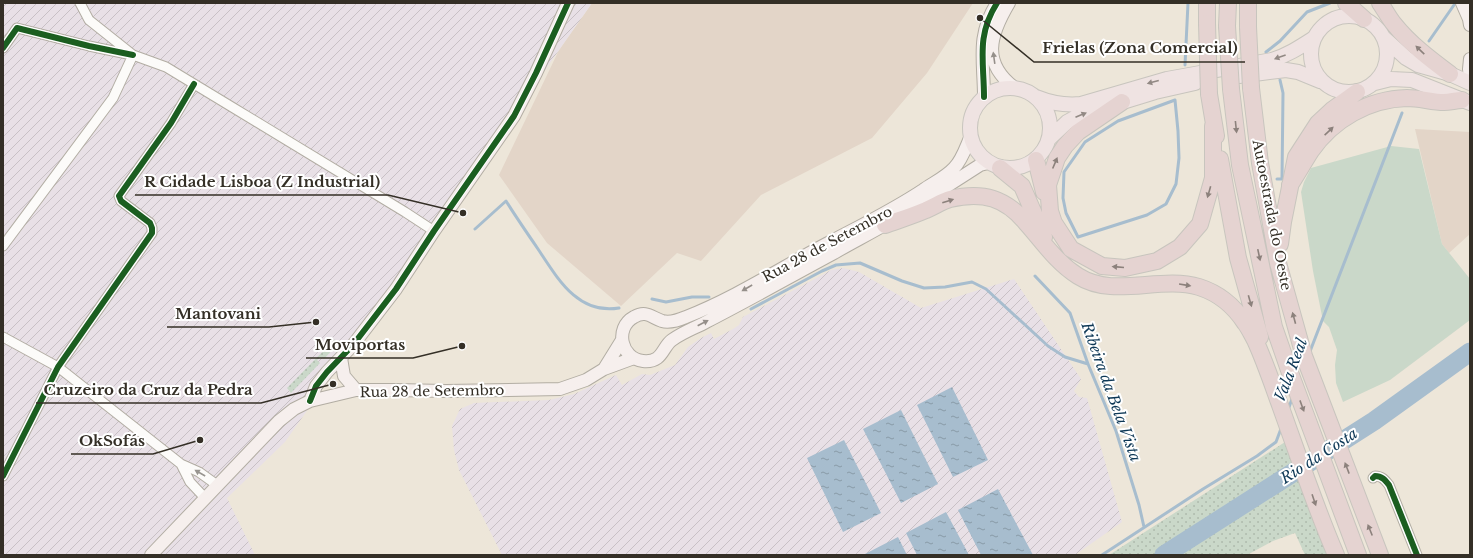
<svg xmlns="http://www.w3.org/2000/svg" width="1473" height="558" viewBox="0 0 1473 558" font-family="'Libre Baskerville',serif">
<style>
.commercial{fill:#e3d5c8}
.industrial{fill:url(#industrial-furrows)}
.green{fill:url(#green-dots)}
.pitch{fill:#cad8c9}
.water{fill:url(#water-ripples)}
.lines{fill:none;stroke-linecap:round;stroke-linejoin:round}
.stream{stroke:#a7bdce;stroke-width:3}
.river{stroke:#a7bdce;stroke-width:19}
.street-casing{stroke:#b2ada3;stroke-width:11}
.secondary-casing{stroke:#b2ada3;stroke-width:14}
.primary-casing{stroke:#c8c5be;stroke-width:16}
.highway-casing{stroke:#c8c5be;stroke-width:18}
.street{stroke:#fcfbf9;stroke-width:9}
.secondary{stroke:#f6efed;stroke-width:12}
.primary{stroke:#efe3e2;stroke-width:14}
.highway{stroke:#e5d3d1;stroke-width:16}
.highway-bridge-casing{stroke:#c8c5be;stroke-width:18;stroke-linecap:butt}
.highway-bridge{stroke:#e5d3d1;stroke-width:16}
.cycleway-casing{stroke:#fff;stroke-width:8}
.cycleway{stroke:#1b5e20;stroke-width:6}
.oneway{fill:#8c817c}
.oneway2{fill:#928984}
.oneway3{fill:#958f8a}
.oneway4{fill:#989590}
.labels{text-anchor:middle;stroke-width:4;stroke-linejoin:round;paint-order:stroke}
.street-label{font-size:14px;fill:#342f26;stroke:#fff}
.water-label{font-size:15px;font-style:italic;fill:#0e3856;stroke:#fff}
.leader{fill:none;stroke:#342f26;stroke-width:1.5}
.callout-dot{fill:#342f26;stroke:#fff;stroke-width:1.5}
.callout-label{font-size:15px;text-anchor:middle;font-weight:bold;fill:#342f26;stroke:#fff;stroke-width:4;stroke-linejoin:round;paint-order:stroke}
</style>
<defs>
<pattern id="industrial-furrows" width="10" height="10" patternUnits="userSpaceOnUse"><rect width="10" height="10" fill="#e8e0e6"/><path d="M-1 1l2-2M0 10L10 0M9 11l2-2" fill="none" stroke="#c8c0c5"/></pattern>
<pattern id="green-dots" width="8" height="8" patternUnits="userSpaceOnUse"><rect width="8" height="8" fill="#cad8c9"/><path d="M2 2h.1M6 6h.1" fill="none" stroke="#aebaac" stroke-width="1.8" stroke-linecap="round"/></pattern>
<pattern id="water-ripples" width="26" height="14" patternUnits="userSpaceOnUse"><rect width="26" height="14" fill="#a7bdce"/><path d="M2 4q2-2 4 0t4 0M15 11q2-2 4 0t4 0" fill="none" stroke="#899aa7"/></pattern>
</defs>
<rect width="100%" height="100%" fill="#ede6d9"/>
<path class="commercial" d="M592,3H973L927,73L872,138L761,195L701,261L677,253L621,306L547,243L499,175L559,50Z
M1415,129L1470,132V234L1449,253L1442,244Z"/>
<path class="industrial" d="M3,3H592L285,442L227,498L255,555H3Z
M843,268L859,272L921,308L1014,279L1081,379L1074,391L1079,397L1087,398L1122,522L1075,555H502L459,470L454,450L452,426L460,409L474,403L549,400L574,394L616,375L622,385L642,374L650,375L675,365L688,347L701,338L711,333L714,339L733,329L739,325L743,317L824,274L831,270Z"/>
<path class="green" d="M335,339L336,346L324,359L321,357L317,360L320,363L291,393L287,388Z
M1285,442L1330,555H1305L1295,533L1273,541L1247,555H1109Z"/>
<path class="pitch" d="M1391,146L1419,149L1442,244L1470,279V320L1390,380L1343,402L1336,383L1335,365L1337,350L1329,327L1323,321L1313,271L1301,192L1304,182L1311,168Z"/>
<path class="water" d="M952,387L988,460L953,477L917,405Z
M901,410L938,484L901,503L863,429Z
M844,440L881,513L843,532L807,458Z
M998,489L1033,555H981L958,510Z
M946,512L969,555H917L906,533Z
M898,537L907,555H863Z"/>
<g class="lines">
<path class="stream" d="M1429,41L1454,5
M1266,52L1280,41L1307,12L1330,3
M1185,65L1188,3
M1175,100L1178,131L1179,158L1176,184L1166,204L1147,215L1078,237L1066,213L1063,198L1064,172L1085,142L1118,121Z
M1277,179H1282L1283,93L1280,80
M475,229L506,201C516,217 527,233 538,249C558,279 578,315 619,308
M1035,276L1070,313L1088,364L1116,431L1139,505L1144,527
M652,299L666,302L692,297H709
M751,309L822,271L836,265L860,263L902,281L924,288L945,287L972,282L986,289L1048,346L1065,357L1088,364
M1309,354L1402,113
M1288,410L1293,396
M1102,555L1203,489L1257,456L1276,442L1282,426"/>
<path class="river" d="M1164,555L1374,421L1470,352"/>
<defs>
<path id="street" d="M80,3L89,20L133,55L166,67L232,107L405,212L434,231
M3,48L17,28L89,46L132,55
M3,246L113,98L133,55
M3,337L58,367L181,464L199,472L217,485
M181,464L190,482L205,498
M3,476L58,367L152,233V228L150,223L121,201L119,196L171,123L194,84
M1373,478L1375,476C1382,476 1385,480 1389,485L1417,555"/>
<path id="secondary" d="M1009,3C990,35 981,63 1015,88
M1462,3L1469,19L1470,25
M1470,59L1469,69L1470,77
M984,97C984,61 976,36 997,3
M970,138C966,147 962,160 954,168C946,177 933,183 923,190C893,210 862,225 830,242C782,267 737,297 686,317C679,320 669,323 662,321C651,317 646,310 634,317C614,328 621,359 643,361C663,363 662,347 672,340C683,332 695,328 706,322C749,300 791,276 834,253C851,243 869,234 886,224C918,205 949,185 980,165L988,163
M341,358L344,376L356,390
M604,369L622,340
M310,401L316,386L327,372L353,345L396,289L434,231L514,116L536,73L568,3
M151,555L279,421L294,409L310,401L356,390H394L446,391L560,389L586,380L604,369L634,358"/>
<path id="primary" d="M1311 54a38 38 0 1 1 76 0a38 38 0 1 1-76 0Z
M1384,38L1406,58L1418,65L1450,74L1470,83
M1239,76L1286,70L1298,72L1320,81
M1375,83L1391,79L1412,80L1470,103
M970 128a40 40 0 1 1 80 0a40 40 0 1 1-80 0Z
M1036,97C1051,103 1064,106 1081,104L1167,79L1272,60C1288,55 1300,47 1314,38
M1050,138L1067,122L1080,115L1155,92L1195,83"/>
<path id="highway" d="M1346,3L1364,19
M1380,3C1385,10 1389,18 1394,24C1410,44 1430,59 1450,74
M1207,23V3
M1227,26L1228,3
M1248,27V3
M1251,88L1260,163L1278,263L1304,356L1380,555
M1231,89L1240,165L1274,327L1289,370L1358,555
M1209,94L1216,136
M1122,102L1078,132L1065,146L1057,158L1048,185L1050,211L1054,223L1071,249L1102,266L1125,268L1157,261L1180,247L1200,224L1213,178V126
M1220,159L1238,258L1260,337
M1036,160L1044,192
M1000,168L1022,186L1044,237
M1290,185C1297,174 1304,162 1311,151C1333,119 1369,99 1407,98C1420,98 1432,102 1444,102C1450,102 1456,100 1462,100
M885,225C899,220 912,216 926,210C934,207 942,201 950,199C983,191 1006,198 1027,224C1043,242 1057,263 1078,276C1114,299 1160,275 1199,287C1218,293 1234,306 1245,323C1249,328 1252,335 1255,340C1265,362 1272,383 1280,405C1298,455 1315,506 1336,555
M1280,244L1283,222L1296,157L1318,123L1332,110L1357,92"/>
</defs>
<use href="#street" class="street-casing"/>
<use href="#secondary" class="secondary-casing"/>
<use href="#primary" class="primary-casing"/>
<use href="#highway" class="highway-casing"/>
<use href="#street" class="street"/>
<use href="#secondary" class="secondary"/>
<use href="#primary" class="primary"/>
<use href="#highway" class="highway"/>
<defs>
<path id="highway-bridge" d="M1207,23L1209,94
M1227,26L1231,89
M1248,27L1251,88"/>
</defs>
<use href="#highway-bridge" class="highway-bridge-casing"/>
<use href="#highway-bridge" class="highway-bridge"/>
<defs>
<path id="cycleway" d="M3,48L17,28L89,46L133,55
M984,97C984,61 976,36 997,3
M310,401L316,386L327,372L353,345L396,289L434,231L514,116L536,73L568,3
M3,476L58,367L152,233V228L150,223L121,201L119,196L171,123L194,84
M1373,478L1375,476C1382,476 1385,480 1389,485L1417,555"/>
</defs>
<use href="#cycleway" class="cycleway-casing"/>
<use href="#cycleway" class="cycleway"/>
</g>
<defs><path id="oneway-solid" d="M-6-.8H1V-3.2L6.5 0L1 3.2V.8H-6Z"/></defs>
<g class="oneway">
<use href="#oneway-solid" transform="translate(1420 50) rotate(-136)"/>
<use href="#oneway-solid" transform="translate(1236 127) rotate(84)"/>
<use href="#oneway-solid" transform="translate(1329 131) rotate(-43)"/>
<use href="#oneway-solid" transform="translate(1055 163) rotate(-67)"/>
<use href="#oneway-solid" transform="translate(1209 192) rotate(106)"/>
<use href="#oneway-solid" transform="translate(948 201) rotate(-18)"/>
<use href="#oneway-solid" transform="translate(1259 255) rotate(78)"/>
<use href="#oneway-solid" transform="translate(1118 267) rotate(-175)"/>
<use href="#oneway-solid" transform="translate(1185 285) rotate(9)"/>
<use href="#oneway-solid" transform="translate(1250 301) rotate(74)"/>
<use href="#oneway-solid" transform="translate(1294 318) rotate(-105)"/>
<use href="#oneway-solid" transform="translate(1302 406) rotate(70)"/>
<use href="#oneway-solid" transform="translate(1347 468) rotate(-111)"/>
<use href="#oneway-solid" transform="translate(1314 500) rotate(71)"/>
<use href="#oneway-solid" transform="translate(1370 530) rotate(-112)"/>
</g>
<g class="oneway2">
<use href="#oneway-solid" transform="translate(1280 57) rotate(160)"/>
<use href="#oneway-solid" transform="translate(1153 82) rotate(165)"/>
<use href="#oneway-solid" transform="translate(1081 115) rotate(-23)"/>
</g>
<g class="oneway3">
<use href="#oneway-solid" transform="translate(994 58) rotate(-98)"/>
<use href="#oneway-solid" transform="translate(747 288) rotate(150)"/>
<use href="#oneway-solid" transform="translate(703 323) rotate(-27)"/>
</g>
<use class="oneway4" href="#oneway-solid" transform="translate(200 473) rotate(-150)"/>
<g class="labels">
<g class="street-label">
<text transform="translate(1272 215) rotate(79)" y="5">Autoestrada do Oeste</text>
<text transform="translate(827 244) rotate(-28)" y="5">Rua 28 de Setembro</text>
<text transform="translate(432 391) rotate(-1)" y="5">Rua 28 de Setembro</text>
</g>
<g class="water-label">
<text transform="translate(1291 370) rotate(-69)" y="5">Vala Real</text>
<text transform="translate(1111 392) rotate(70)" y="5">Ribeira da Bela Vista</text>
<text transform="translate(1319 456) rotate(-33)" y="5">Rio da Costa</text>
</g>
</g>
<path class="leader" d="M980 18L1034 62H1245M463 213L388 195H135M316 322L269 327H167M462 346L413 358H306M333 384L261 403H36M200 440L153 454H71"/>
<g class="callout-dot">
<circle cx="980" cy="18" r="4"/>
<circle cx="463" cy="213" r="4"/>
<circle cx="316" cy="322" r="4"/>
<circle cx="462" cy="346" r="4"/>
<circle cx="333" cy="384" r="4"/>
<circle cx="200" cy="440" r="4"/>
</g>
<g class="callout-label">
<text x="1140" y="53">Frielas (Zona Comercial)</text>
<text x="262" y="187">R Cidade Lisboa (Z Industrial)</text>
<text x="218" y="319">Mantovani</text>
<text x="360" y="350">Moviportas</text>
<text x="148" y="395">Cruzeiro da Cruz da Pedra</text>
<text x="112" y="446">OkSofás</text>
</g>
<rect width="1473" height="558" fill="none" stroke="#342f26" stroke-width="8"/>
</svg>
